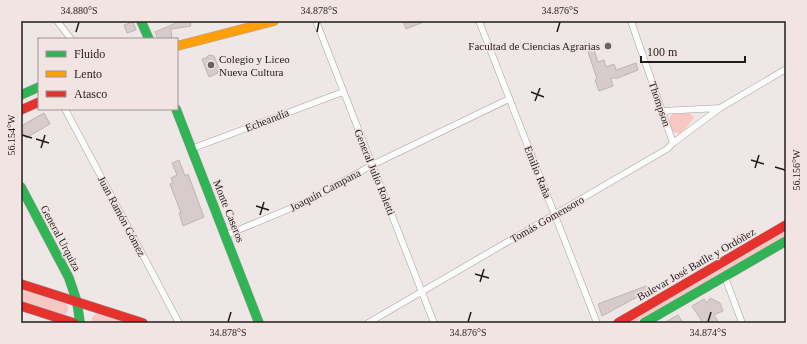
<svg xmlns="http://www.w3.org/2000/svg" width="807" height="344" viewBox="0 0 807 344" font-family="Georgia,serif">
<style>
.green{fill:#f7c8c3}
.building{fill:#d7cccb;stroke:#bbb6b4}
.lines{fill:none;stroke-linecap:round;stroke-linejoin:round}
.street-casing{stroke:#a6a1a0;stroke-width:7}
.fast-casing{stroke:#a6a1a0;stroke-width:10}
.slow-casing{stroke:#a6a1a0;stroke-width:10}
.jam-casing{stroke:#a6a1a0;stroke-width:10}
.street{stroke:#fcfbfb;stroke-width:6}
.fast{stroke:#30b455;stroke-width:9}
.slow{stroke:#ff9f0a;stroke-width:9}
.jam{stroke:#e5322d;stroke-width:9}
.ticks{fill:none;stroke:#211c1c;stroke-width:1.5}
.poi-dot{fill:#696363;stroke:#f1e4e3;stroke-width:1.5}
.labels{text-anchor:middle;stroke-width:3;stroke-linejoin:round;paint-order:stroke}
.poi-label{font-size:11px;fill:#211c1c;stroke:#f1e4e3;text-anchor:end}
.street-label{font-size:11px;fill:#211c1c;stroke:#f1e4e3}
.neatline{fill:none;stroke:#211c1c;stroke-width:1.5}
.ticks-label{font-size:10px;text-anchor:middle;fill:#211c1c}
</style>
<rect width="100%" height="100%" fill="#eee7e6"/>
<path class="green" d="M689,113L691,114L694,118L686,128L679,134L673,132C671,126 667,119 672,114Z
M786,231V235L634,323H627Z
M21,289L66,304L68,306V311L65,315H63L21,302Z
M97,313L128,323H92V317Z"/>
<path class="building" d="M174,21H190L191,26L171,29L172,39H158L155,32L174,24Z
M403,21H426L406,29Z
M133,22L136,30L127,33L124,25Z
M594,50L598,62L604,60L606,67L614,64L616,70L636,63L638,70L618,78H611L613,86L599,91L595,80L597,79L588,52Z
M209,55L214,56L220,71L217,72L218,73L209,77L202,59L206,58Z
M44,113L50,124L26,138L21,129V126Z
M179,160L185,176L188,174L204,217L183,226L179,213H181L170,184L173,183L171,178L177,175L172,163Z
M646,286L648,291L602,316L598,304Z
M710,298L720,303L723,311L714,315L719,323H703L692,306L704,299L707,303Z
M678,315L683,323H664Z"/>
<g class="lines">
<defs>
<path id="street" d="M57,21L71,39
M316,21L434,323
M479,21L597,323
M631,21L673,143
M65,109L179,323
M662,111L720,108
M191,149L343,92
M226,235L306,202L372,165L509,99
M725,277L742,323
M368,323L667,149L673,143L720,108L786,69"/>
<path id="fast" d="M141,21L149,39
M21,95L39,87
M176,109L259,323
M21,187L69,278L77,302L80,323
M644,323L786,241"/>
<path id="slow" d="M177,46L274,21"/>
<path id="jam" d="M21,110L39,102
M21,284L143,323
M21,306L74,323
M618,323L786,225"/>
</defs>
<use href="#street" class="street-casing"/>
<use href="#fast" class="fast-casing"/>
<use href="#slow" class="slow-casing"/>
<use href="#jam" class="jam-casing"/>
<use href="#street" class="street"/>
<use href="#fast" class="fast"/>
<use href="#slow" class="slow"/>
<use href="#jam" class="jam"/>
</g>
<path class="ticks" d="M76,32L79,22M317,32L319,22M557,32L560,22M531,92L544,97M535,101L540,88M22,135L32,138M36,139L49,143M41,148L45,135M751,160L764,164M775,167L785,170M755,168L759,155M256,206L269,210M260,215L264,202M475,274L489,278M480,282L484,269M228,322L231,312M468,322L471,312M708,322L711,312"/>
<g class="poi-dot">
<circle cx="608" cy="46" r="4"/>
<circle cx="211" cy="65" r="4"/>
</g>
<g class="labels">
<g class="poi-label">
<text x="600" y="50">Facultad de Ciencias Agrarias</text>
<text x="219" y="63" text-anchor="start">Colegio y Liceo<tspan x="219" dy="13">Nueva Cultura</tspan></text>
</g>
<g class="street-label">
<text transform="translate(660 104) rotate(71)" y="4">Thompson</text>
<text transform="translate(267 120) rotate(-21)" y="4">Echeandía</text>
<text transform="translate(375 172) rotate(68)" y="4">General Julio Roletti</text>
<text transform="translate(538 172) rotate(68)" y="4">Emilio Raña</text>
<text transform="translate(325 190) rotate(-28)" y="4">Joaquín Campana</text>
<text transform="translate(229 211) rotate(68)" y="4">Monte Caseros</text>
<text transform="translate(122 216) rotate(62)" y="4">Juan Ramón Gómez</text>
<text transform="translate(547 219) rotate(-30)" y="4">Tomás Gomensoro</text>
<text transform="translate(61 238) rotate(62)" y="4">General Urquiza</text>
<text transform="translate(696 264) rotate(-30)" y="4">Bulevar José Batlle y Ordóñez</text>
</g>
</g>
<rect width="807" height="344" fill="none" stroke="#f1e4e3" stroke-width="44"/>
<rect x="38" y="38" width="140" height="72" fill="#f1e4e3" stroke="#9e9493"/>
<rect x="46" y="51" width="20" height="6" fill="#30b455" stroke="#9e9493"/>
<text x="74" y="58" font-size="12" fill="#211c1c">Fluido</text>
<rect x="46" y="71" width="20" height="6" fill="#ff9f0a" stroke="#9e9493"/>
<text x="74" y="78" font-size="12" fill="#211c1c">Lento</text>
<rect x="46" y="91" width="20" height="6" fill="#e5322d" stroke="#9e9493"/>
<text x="74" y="98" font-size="12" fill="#211c1c">Atasco</text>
<path d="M641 56v6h104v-6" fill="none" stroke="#211c1c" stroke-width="2"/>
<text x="647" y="56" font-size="12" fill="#211c1c" stroke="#f1e4e3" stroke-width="3" paint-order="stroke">100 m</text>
<rect x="22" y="22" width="763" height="300" class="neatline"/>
<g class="ticks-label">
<text x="79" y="14">34.880°S</text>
<text x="319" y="14">34.878°S</text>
<text x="560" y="14">34.876°S</text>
<text transform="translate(11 135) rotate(-90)" y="4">56.154°W</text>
<text transform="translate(796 170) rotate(-90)" y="4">56.156°W</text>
<text x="228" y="336">34.878°S</text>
<text x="468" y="336">34.876°S</text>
<text x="708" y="336">34.874°S</text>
</g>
</svg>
